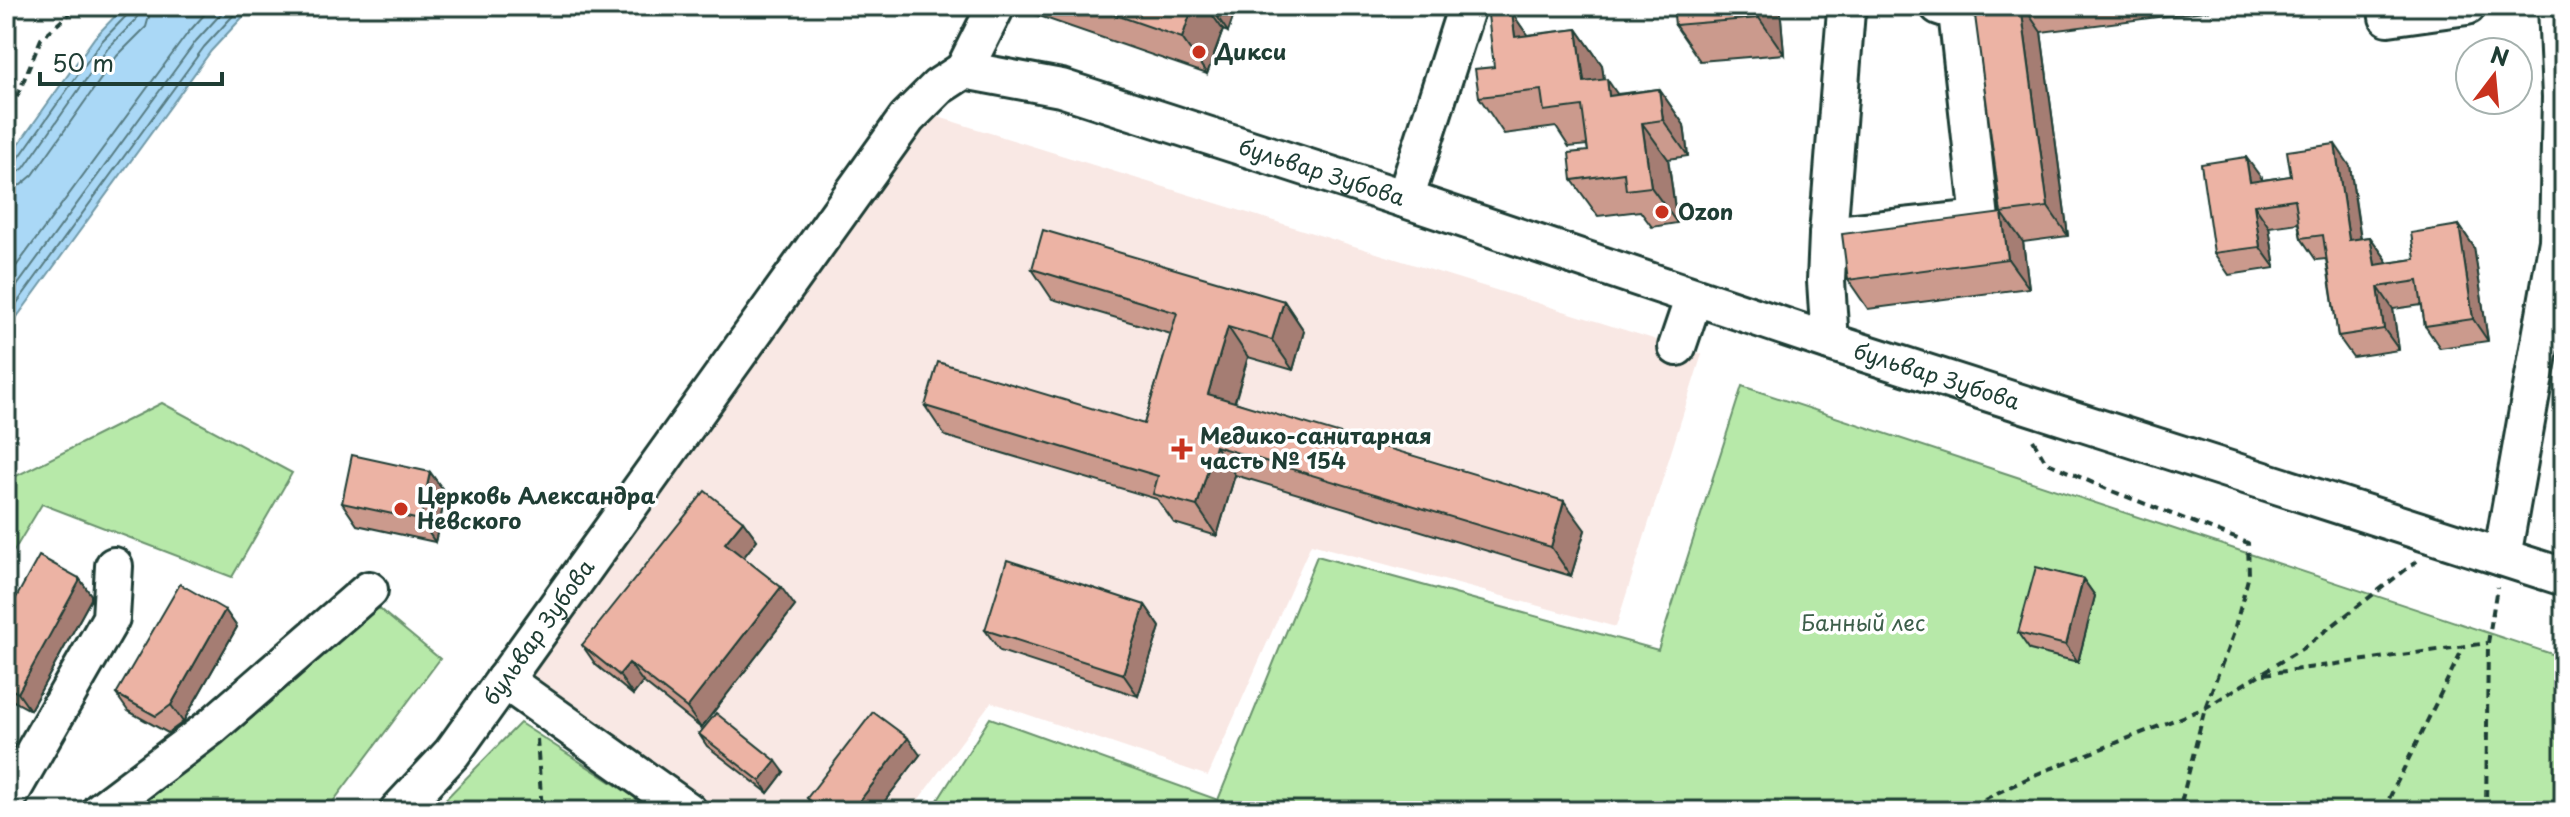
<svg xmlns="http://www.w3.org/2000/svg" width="2570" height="817" viewBox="0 0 2570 817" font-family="'Playpen Sans',sans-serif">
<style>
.built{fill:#f9e8e4}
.green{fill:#b7e9a9;stroke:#6b936e;stroke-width:2}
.water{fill:#aad8f6;stroke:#729aa8;stroke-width:2}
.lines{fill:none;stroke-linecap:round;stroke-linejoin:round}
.shore{stroke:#577b82;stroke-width:2}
.minor-casing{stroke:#1f3d34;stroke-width:42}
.path{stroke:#1f3d34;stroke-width:4;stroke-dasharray:8 6;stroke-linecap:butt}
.minor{stroke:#fff;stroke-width:36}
.wall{fill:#cb9a8d;stroke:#1f3d34;stroke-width:2}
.shaded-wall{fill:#a57d73;stroke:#1f3d34;stroke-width:2}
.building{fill:#ecb3a4;stroke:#1f3d34;stroke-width:2}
.poi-dot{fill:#c8321e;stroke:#fff;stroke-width:3}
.labels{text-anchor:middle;stroke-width:7;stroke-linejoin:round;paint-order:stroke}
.poi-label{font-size:22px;font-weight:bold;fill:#1f3d34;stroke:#fff;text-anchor:start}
.street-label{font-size:22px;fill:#1f3d34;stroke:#fff}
.park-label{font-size:22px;fill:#3d5f4b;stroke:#fff}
</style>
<rect width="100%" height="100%" fill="#fff"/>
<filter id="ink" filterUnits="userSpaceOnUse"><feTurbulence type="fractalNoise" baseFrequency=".0125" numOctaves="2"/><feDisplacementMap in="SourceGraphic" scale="16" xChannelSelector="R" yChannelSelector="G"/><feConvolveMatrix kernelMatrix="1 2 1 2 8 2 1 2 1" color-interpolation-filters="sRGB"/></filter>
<g filter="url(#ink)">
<path class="built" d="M932,115L1702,354L1616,627L1311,544L1208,776L991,702L910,811H721L530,673Z"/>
<path class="green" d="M1742,386L2564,658V811H931L990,718L1218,800L1317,556L1658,650Z
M162,403L292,473L232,577L42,504L6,564V481Z
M376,606L440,659L326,811H122Z
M520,723L656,811H434Z"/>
<path class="water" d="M125,6H253L211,51L6,332V162L95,37Z"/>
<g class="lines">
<path class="shore" d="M6,165L16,162L101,42L128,14L130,6
M6,176L16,174L24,168L108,48L136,20L140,6
M6,188L21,185L33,175L117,56L146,27L152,6
M6,280L187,34L212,6
M6,301L196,41L228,6
M6,318L204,47L242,6"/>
<defs>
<g id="minor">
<path d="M2387,6L2388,17L2467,6"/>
<path d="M964,70L996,6"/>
<path d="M1405,199L1467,6"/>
<path d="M1828,235L1980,219L1957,12L1939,6"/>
<path d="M1830,342L1826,281L1828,235L1846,11L1849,6"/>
<path d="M1677,347L1694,297"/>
<path d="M2502,557L2558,241L2561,97L2557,6"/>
<path d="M504,680L688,811"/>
<path d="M6,801L111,618L114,566"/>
<path d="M100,811L211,727L369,590"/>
<path id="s1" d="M398,811L452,753L907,118L938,87L964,70L1061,88L1405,199L1830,342L2564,577"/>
</g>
</defs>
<use href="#minor" class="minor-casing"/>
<path class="path" d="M6,123L41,39L78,6
M2033,440L2046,462L2109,490L2248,543L2249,575L2233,635L2205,708L2179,811
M2264,674L2488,643
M537,739L542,811
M1959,811L2037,774L2205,708L2303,648L2417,561
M2383,811L2464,646
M2486,811L2488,643L2497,587"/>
<use href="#minor" class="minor"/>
</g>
<path class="wall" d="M1015,6H1237L1228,32L1223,30L1207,74L1016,8Z
M1780,6L1784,54L1700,61L1675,25Z
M1989,6H2243L2041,32L2068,236L2023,242L2029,288L1868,309L1848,280L2001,213Z
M1512,13L1527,35L1577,29L1602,65L1604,80L1617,94L1659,89L1684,125L1688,156L1668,159L1677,223L1652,227L1640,211L1598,216L1572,180L1588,151L1587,145L1569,147L1556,127L1504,134L1479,97L1494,67Z
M2350,166L2361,238L2370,237L2386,259V263L2415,259L2459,225L2474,247L2488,341L2440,348L2425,326L2422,305L2393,309L2399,350L2353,357L2338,336L2326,259L2316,260L2301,238L2298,223L2269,227L2275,268L2229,275L2214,253L2262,179V180L2291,176Z
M1032,269L1284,301L1304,331L1293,370L1248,357L1235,402L1585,530L1571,576L1235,475L1217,536L1174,523L1157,499L945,436L925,406L1144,424L1171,334L1052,299Z
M430,472L446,494L435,542L357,525L342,503Z
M743,521L757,540L743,558L795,606L701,728L643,682L633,695L596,665L582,645Z
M79,578L91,595V599L30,710L6,697V616Z
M2083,579L2095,596L2078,662L2030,650L2018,633Z
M1145,605L1160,627L1138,696L1000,651L985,630Z
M225,610L237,627L183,722L168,733L128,711L116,694Z
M699,734L784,772L768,793L707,746Z
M920,755L877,811H816L807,798Z"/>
<path class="shaded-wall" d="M1193,6H1206L1223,30L1207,74L1182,38Z
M1210,6H1237L1228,32Z
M1758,6H1780L1784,54L1759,18Z
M2021,6H2023L2041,32L2068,236L2048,207Z
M1512,13L1537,49L1515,37Z
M1577,29L1602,65L1609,119L1584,82Z
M1607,79L1632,116L1609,96Z
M1659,89L1684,125L1688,156L1663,120Z
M1642,123L1668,159L1677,223L1651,187Z
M2335,144L2350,166L2364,262L2349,240Z
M2246,157L2262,179L2266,204L2250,182Z
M2254,205L2269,227L2275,268L2260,247Z
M2002,213L2023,242L2029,288L2008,259Z
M2459,225L2474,247L2488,341L2473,319Z
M2370,237L2386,259L2390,287L2375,265Z
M2378,287L2393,309L2399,350L2384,329Z
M1284,301L1304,331L1293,370L1272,340Z
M1228,327L1248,357L1228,423L1208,394Z
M1215,446L1235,475L1217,536L1197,506Z
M430,472L446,494L435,542L420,520Z
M1564,501L1585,530L1571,576L1551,547Z
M743,521L757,540L739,563L725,543Z
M79,578L91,595V599L30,710L18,693Z
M2083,579L2095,596L2078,662L2066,645Z
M781,587L795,606L701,728L687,708Z
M1145,605L1160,627L1138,696L1123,674Z
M225,610L237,627L183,722L171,705Z
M629,663L643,682L633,695L619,675Z
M908,738L920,755L877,811H852Z
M776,761L784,772L768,793L760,781Z"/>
<path class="building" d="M1090,6H1193L1182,38Z
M1673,6H1758L1759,18L1675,25Z
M1989,6H2021L2048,207L2001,213L1974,8Z
M1512,13L1515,37L1577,29L1584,82L1607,79L1609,96L1659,89L1663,120L1642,123L1651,187L1626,190L1624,173L1572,180L1569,153L1588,151L1582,106L1544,111L1541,90L1479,97L1475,69L1494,67L1488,15Z
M2335,144L2349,240L2370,237L2375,265L2415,259L2411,233L2459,225L2473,319L2425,326L2418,281L2378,287L2384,329L2338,336L2323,235L2301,238L2295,199L2254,205L2260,247L2214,253L2201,164L2246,157L2250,182L2291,176L2287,151Z
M2002,213L2008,259L1848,280L1842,234Z
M1043,230L1284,301L1272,340L1228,327L1208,394L1564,501L1551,547L1215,446L1197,506L1153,494L1158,476L925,406L938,362L1144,424L1177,313L1032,269Z
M352,455L430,472L420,520L342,503Z
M705,491L743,521L725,543L781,587L687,708L629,663L619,675L582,645Z
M39,556L79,578V582L18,693L6,686V616Z
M1007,560L1145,605L1123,674L985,630Z
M2036,567L2083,579L2066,645L2018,633Z
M180,584L225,610L171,705L156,716L116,694Z
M873,712L908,738L852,811H824L807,798Z
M716,713L776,761L760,781L699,734Z"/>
</g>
<g class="poi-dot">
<circle cx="1199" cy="52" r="8"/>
<circle cx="1662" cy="212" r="8"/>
<path d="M1178 437h8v8h8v8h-8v8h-8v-8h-8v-8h8z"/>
<circle cx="401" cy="509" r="8"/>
</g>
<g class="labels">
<g class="poi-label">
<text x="1215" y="60">Дикси</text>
<text x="1678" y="220">Ozon</text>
<text x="1200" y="444">Медико-санитарная<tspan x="1200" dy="25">часть № 154</tspan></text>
<text x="417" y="504">Церковь Александра<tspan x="417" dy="25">Невского</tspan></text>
</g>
<g class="street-label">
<text dy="8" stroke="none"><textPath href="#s1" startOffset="1308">бульвар Зубова</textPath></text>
<text dy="8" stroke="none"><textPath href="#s1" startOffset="1956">бульвар Зубова</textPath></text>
<text dy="8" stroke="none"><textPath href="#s1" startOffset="228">бульвар Зубова</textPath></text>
</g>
<g class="park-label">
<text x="1863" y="631">Банный лес</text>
</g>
</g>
<rect width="2570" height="817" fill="none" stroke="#fff" stroke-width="32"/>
<rect x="16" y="16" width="2538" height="785" fill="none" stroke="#1f3d34" stroke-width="3" filter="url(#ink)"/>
<g transform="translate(2494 76) rotate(16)"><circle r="38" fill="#ffffff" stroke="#a5b1ae" stroke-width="2"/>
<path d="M0-6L14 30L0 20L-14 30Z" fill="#c8321e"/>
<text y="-12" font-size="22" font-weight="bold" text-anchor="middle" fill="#1f3d34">N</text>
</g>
<path d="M40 72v12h182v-12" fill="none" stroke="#1f3d34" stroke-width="4"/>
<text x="52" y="72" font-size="24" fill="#1f3d34" stroke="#ffffff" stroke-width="6" paint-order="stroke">50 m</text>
</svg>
